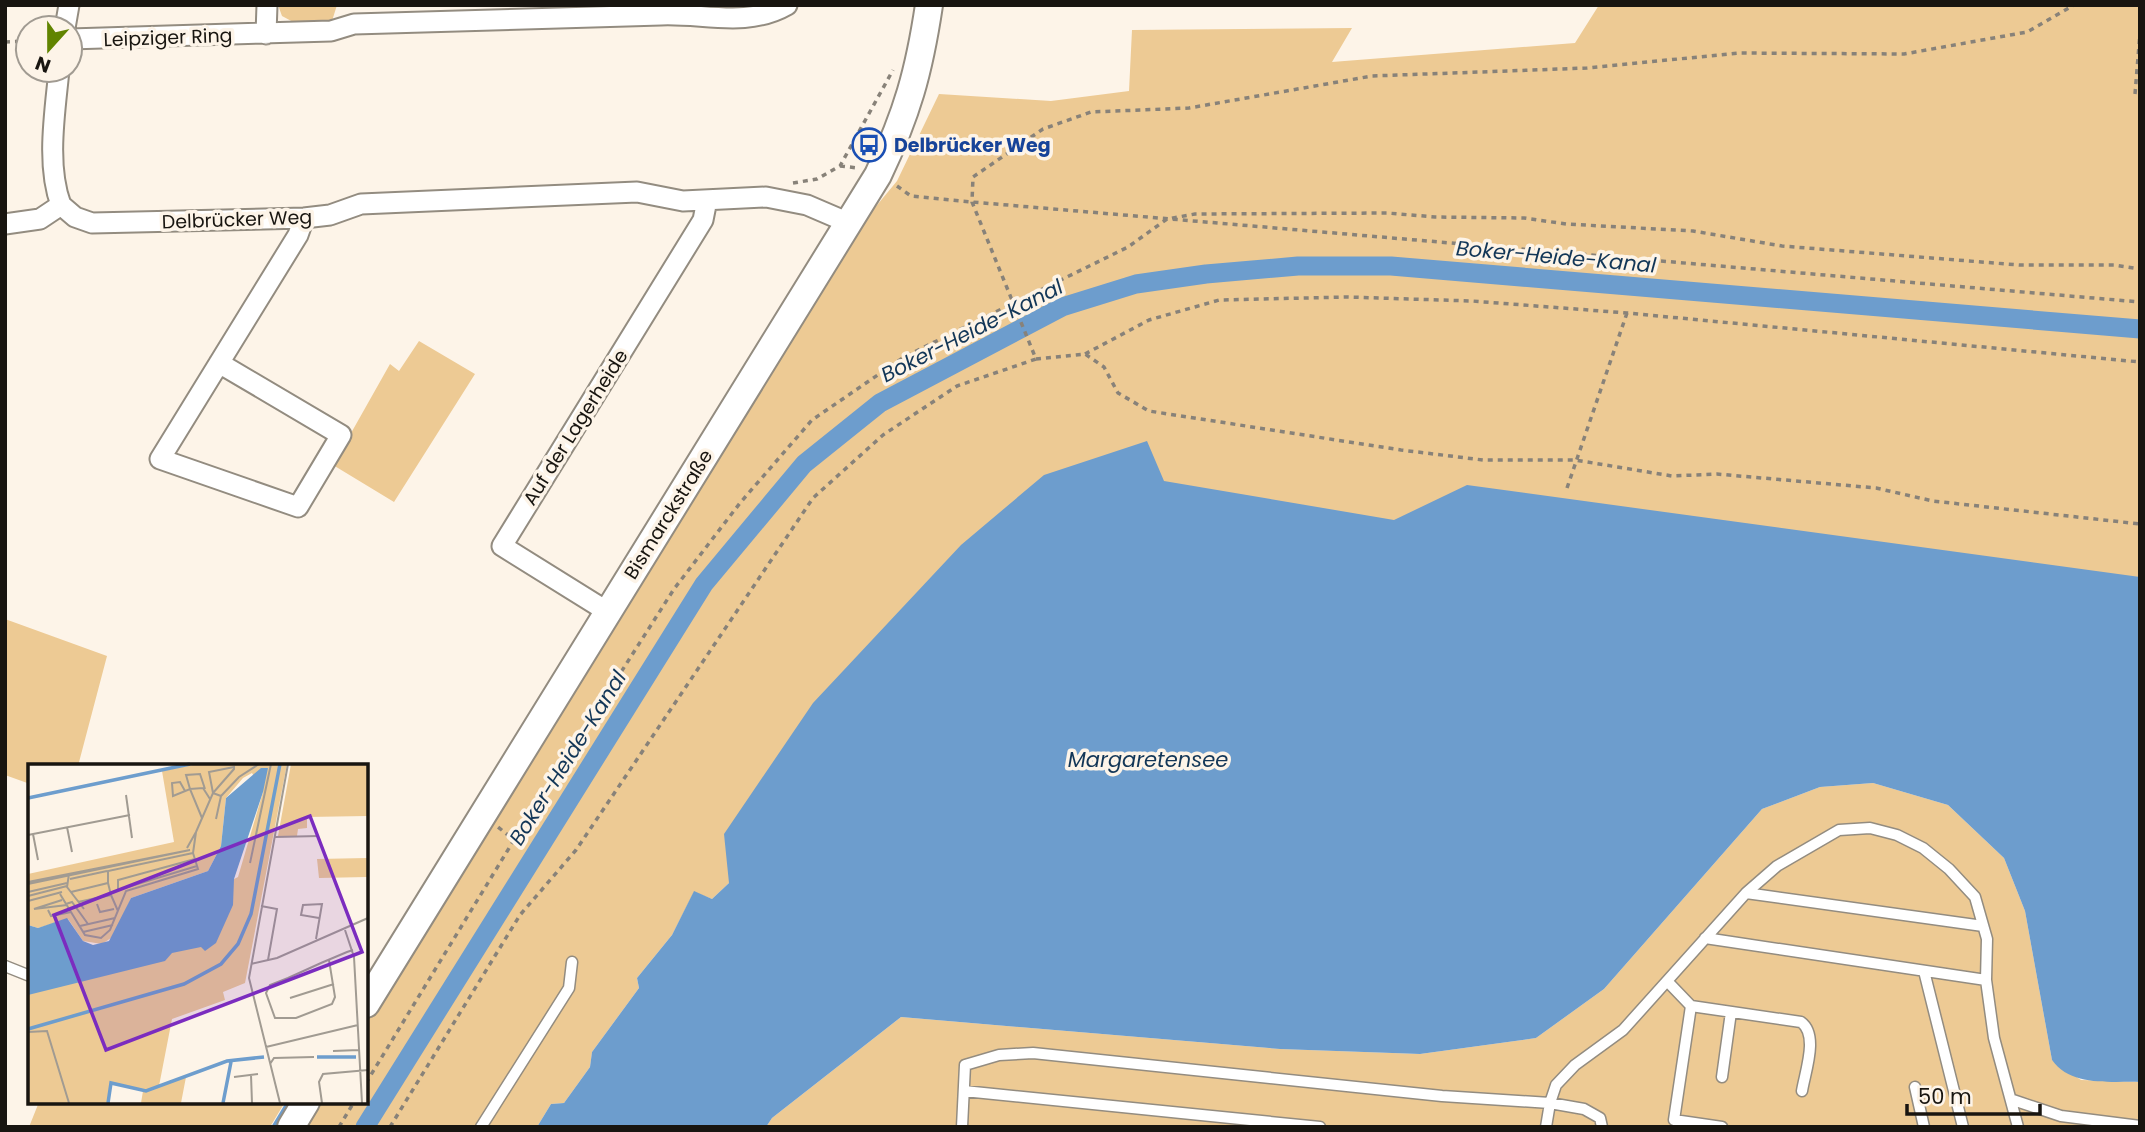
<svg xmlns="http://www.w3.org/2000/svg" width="2145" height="1132" viewBox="0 0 2145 1132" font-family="Poppins,sans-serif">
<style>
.green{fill:#edca94}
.water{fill:#6d9dcd}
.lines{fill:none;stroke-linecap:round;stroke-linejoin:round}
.stream{stroke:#6d9dcd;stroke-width:5}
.canal{stroke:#6d9dcd;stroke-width:19}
.service-casing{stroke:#938c80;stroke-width:13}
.minor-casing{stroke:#938c80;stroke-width:23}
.secondary-casing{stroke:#938c80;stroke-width:30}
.path{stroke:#888279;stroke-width:3.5;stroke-dasharray:5 5;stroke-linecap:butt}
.service{stroke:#fff;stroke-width:10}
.minor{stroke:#fff;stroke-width:19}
.secondary{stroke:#fff;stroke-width:26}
.labels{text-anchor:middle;stroke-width:7;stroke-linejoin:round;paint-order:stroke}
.street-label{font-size:19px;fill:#181510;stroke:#fdf4e8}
.transit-label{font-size:19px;font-weight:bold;fill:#164399;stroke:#fdf4e8;text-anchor:start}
.water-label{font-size:21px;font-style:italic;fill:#123657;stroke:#fdf4e8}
.inset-river{fill:none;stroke:#6d9dcd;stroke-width:3.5}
.inset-road{fill:none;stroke:#a19b92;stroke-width:2}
.view{fill:#7b2cbf;fill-opacity:0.15;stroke:#7b2cbf;stroke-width:3.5}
.inset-edge{fill:none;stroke:#181510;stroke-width:3.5}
</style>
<rect width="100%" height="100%" fill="#fdf4e8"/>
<path class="green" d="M278,5H337L332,21L295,23L282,16Z
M1599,5H2140V672L729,883L712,899L694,892L672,935L637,978L639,988L592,1052L590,1067L564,1103L551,1104L537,1127H300L315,1102H366V1019L849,239L897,181L939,94L1051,101L1129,91L1132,30L1352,28L1332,62L1575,43Z
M419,341L475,374L394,502L333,465L390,364L399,371Z
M5,619L107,656L78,766H30V784L5,775Z
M1873,783L1948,805L2004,858L2025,911L2052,1060L2081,1080L2140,1082V1127H766L772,1118L901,1017L1280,1049L1420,1054L1536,1038L1604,989L1762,809L1820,787Z
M39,1102H285L270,1127H29Z"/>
<path class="water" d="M1147,441L1164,481L1394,520L1467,485L2140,577V1082C2110,1081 2071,1087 2052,1060L2025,911L2004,858L1948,805L1873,783L1820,787L1762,809L1604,989L1536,1038L1420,1054L1280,1049L901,1017L772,1118L766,1127H537L551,1104L564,1103L590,1067L592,1052L639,988L637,978L672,935L694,891L712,899L729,883L724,834L813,703L961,545L1044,475Z"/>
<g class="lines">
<path class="stream" d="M274,1127L289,1102"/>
<path class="canal" d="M365,1127L704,584L804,464L880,403L1062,307L1136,284L1206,274L1298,266H1391L2140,329"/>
<defs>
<path id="service" d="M1746,893L1983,926
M1705,938L1986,980
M5,966L30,976
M1924,971L1963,1127
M1667,981L1691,1006L1674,1120L1722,1127
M1691,1006L1801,1022C1819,1035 1805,1072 1802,1091
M1722,1077L1731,1012
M1915,1087L1924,1127
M964,1091L1320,1127
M2013,1100L2061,1116L2140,1126
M481,1127L569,988L572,962
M962,1127L965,1065L999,1055L1033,1053L1442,1096L1550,1103L1556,1085L1575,1065L1623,1030L1746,893L1777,866L1839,830L1870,828L1897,835L1923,848L1949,869L1975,897L1987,939L1986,980L1994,1038L2018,1127
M1546,1127L1550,1103L1584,1109L1600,1118L1602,1127"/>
<path id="minor" d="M65,28L69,5
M266,34L267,5
M70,39L331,31L354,24C457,21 559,18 661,15C703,13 747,28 787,5
M59,70C55,112 46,165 61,205
M5,224L40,219L61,205L75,217L92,223L304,218L330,215L361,204L637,192L683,201L766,197L807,205L849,223
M219,363L341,435L298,507L160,459L298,235L304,218
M608,612L502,546L703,220L707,200"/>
<path id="secondary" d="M366,1004L878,175C907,114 919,72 929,5
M291,1127L306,1102"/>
</defs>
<use href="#service" class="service-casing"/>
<use href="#minor" class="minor-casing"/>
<use href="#secondary" class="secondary-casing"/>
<path class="path" d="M5,42L28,41
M2135,94L2140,33
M840,166L858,168
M793,183L817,179L840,166L893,70
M897,186L911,196L972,202L2140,302
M1085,354L1149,320L1219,300L1347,297L1472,301L1627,313L2140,362
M1036,359L1085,354L1104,367L1118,393L1149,411L1401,450L1483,460H1575L1672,476L1717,474L1876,488L1933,501L2140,524
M1567,488L1627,313
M514,840L674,589L740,503L812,420L904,357L1128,247L1167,219L1195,214L1387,213L1435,217L1524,218L1566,224L1693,231L1782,246L1907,256L2019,265H2114L2140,269
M366,1083L514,840L498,827
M339,1127L354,1102
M390,1127L520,915L576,850L813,498L883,435L957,386L1036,359L972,202L973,177L1043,129L1091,112L1189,108L1372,76L1587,68L1739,53L1904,54L2027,32L2074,5"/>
<use href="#service" class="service"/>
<use href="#minor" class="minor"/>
<use href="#secondary" class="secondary"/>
</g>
<defs>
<symbol id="bus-ring" viewBox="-11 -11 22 22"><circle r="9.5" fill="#fdf4e8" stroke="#1a4fb4" stroke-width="1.5"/><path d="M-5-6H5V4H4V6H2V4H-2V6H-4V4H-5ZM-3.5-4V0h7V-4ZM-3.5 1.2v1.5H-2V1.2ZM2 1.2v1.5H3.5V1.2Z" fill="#1a4fb4"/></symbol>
</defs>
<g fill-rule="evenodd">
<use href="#bus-ring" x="850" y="126" width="38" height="38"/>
</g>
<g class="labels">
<g class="street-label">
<text transform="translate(168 37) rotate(-2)" y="7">Leipziger Ring</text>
<text transform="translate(237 219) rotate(-2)" y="7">Delbrücker Weg</text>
<text transform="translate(575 427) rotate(-58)" y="7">Auf der Lagerheide</text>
<text transform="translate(668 514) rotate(-58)" y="7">Bismarckstraße</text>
</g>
<g class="transit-label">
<text x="894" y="152">Delbrücker Weg</text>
</g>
<g class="water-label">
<text transform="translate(1556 257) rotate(5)" y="7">Boker-Heide-Kanal</text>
<text transform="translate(972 331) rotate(-27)" y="7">Boker-Heide-Kanal</text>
<text transform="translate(568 758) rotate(-58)" y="7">Boker-Heide-Kanal</text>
<text x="1148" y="767">Margaretensee</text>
</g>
</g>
<g transform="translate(28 764)">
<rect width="340" height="340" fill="#fdf4e8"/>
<path d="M170,0H259L217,219L195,228L197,236L144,255L131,322L118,327L83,318L79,339H0V213L18,211L210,113L235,28L224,9L215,14L198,34L193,82L180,107L103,134L86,172L74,180L55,177L40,155L10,164L0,161V110L146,78L134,7ZM263,0H339V52L279,53V64L270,65L269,72H250ZM339,94V113L291,114L289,95ZM158,313L153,339H113L115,327Z" fill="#edca94"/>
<path d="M233,4H240L235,28L206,115L205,141L188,179L177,187L173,183L144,189L137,197L0,231V161L10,164L39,154L55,177L65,181L81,177L103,134L180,107L193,82L198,34Z" fill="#6d9dcd"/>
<path class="inset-river" d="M0,34L162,0M0,265L156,220L193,200L210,180L223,150L252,0M289,293H328M80,339L83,319L118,327L199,297L236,293M195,339L203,298"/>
<path class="inset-road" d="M206,3V5L185,29L181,8ZM177,25L172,10L158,11L162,25L175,24L182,35M157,27L152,18L144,19L145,32L162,25L174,54M98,31L104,74M188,55L193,32M39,63L44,88M168,68L185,29L193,32L211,13L231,0M5,70L10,96M0,71L102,51M247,73L291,72M167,95L90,116V126L169,102M222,99L243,0M41,110L39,123L56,145M42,115L79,107M0,118L162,86L0,120M80,119V107L165,89M0,128L39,119M43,128L80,119L83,131M32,130L57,171L73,174L82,166L98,127L170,105L165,89L168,68L159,84M0,132L39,122M34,136L6,145L39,141M0,137L34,128M50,138L83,131L90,147M38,140L44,138L60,160M69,140L72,148L86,145M233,142L249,145L240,196M20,146L23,152L43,148M52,162L87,154M317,166L326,193L334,339M55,168L85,161M288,175L294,140L275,141L273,151L291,154M301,196L307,233L304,240L268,254H247L238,229L242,221L260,214L293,199L319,188L325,186M223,200L249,194L340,154M262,234L306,220M0,268L19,267L41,339M238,283L330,261M305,287L331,286M242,300L246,294L286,293M223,311L224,339M206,313L230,310M252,339L221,214L260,0M294,339L291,318L295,310L340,306"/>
<path class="view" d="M282,52L334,188L78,286L26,151Z"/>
<rect width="340" height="340" class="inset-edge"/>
</g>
<rect width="2145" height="1132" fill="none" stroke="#181510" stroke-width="14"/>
<g transform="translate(49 49) rotate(201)"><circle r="33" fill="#fdf4e8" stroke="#a19b92" stroke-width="2"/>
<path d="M0-5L12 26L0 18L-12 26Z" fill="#618400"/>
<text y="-10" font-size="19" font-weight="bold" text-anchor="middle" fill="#181510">N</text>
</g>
<path d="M1907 1104v10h133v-10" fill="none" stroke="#181510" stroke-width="3.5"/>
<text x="1918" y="1104" font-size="21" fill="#181510" stroke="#fdf4e8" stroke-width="5" paint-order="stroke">50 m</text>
</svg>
